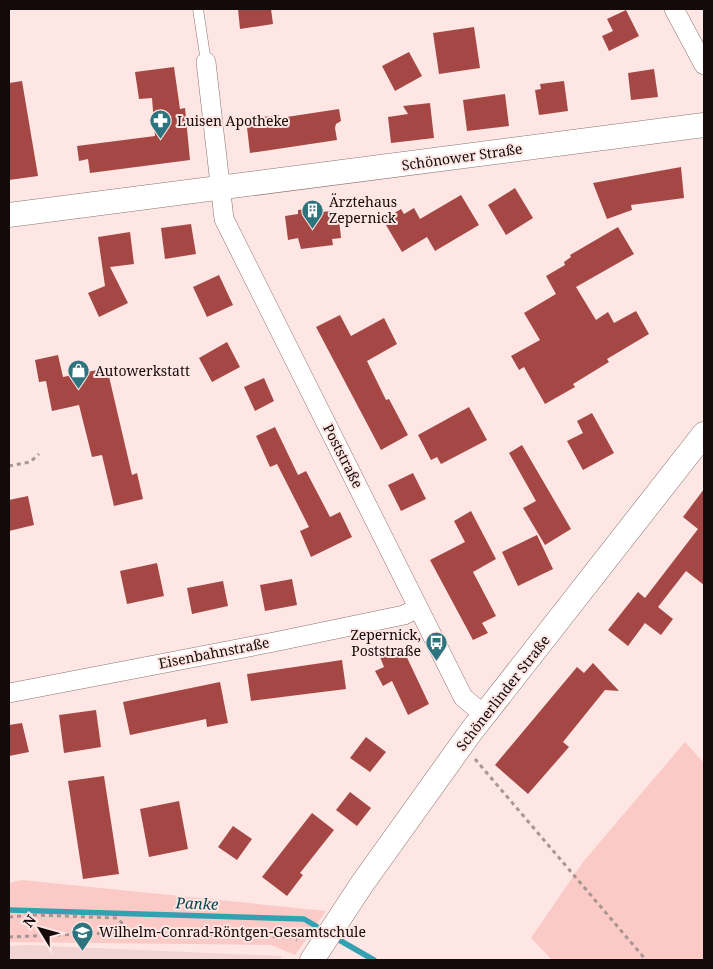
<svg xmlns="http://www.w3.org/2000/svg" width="713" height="969" viewBox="0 0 713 969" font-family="'Noto Serif',serif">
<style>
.built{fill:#f2d5d2}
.green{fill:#fbcac6}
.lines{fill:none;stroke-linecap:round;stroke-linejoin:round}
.stream{stroke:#32a2b2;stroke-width:5.5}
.building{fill:#a54845}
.service-casing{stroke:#8d7370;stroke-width:11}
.minor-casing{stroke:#8d7370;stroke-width:20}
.tertiary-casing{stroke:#8d7370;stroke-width:25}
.path{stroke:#a69592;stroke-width:3;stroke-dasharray:4 4;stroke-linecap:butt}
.service{stroke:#fff;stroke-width:10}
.minor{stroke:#fff;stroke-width:19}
.tertiary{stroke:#fff;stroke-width:24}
.labels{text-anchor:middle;stroke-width:4;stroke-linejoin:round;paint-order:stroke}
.poi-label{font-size:14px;fill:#130a09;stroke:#fde6e3;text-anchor:start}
.street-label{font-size:14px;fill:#130a09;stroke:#fde6e3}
.water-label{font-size:15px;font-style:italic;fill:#00444d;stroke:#fde6e3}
</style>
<rect width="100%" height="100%" fill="#fde6e3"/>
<path class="built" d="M25,945L282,956L280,960H9V946Z"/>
<path class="green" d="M685,742L704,763V960H552L531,938L583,862Z
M22,880L326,911L295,955L271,945L9,942V883Z"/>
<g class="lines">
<path class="stream" d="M9,910L304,919L326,932
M334,937L374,960"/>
</g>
<path class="building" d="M238,9H271L273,24L240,29Z
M626,10L639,36L609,51L602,36L613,31L607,19Z
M474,27L480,68L439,74L433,33Z
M409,52L422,76L395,91L382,66Z
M174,67L180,109L185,108L190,160L90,173L88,159L79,161L77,146L155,136L152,98L139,99L135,72Z
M654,69L658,97L631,100L628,73Z
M22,81L38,176L9,180V83Z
M564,81L568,111L539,115L535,90L541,89L540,84Z
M505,94L509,126L467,131L463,100Z
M430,103L434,138L391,143L388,117L408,114L403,106Z
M339,109L341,121L336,124L335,128L337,140L250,153L246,119L279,115L280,118Z
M681,167L684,198L631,205L632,210L607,219L593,183Z
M515,188L533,218L506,235L488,205Z
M461,195L479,225L435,251L427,237L402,252L383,220L401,209L404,214L414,208L420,219Z
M315,208L316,213L330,211L331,220L339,219L341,238L332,239L333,245L301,249L298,238L288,240L285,216L298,214V210Z
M191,224L196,254L165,259L161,228Z
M618,227L634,254L576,287L596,320L608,312L614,323L636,311L649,334L607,359L609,362L573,384L575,387L545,404L524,367L519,370L511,356L540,340L524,313L556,294L546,276L565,265L564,262L571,257L570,255Z
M130,232L134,264L110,267L128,303L99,317L88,293L105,286L98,237Z
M219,275L233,305L207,317L193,287Z
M340,315L351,336L384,318L397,344L367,361L386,400L389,399L408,435L381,450L316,327Z
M227,342L240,367L212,382L199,358Z
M58,355L63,377L107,368L132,475L137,473L143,499L114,506L102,455L92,457L79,405L52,411L46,381L39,382L35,360Z
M264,378L274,401L255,411L244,387Z
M469,407L487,440L441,464L437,457L431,460L418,435Z
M592,413L614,453L583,470L567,441L583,433L577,421Z
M275,427L298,475L306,471L330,517L340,512L352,537L311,557L300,531L309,527L277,464L270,467L256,436Z
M522,445L571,529L545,545L523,508L536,501L509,453Z
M413,473L426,499L401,511L388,485Z
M704,489V585L686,571L658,607L673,619L661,635L645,623L628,646L608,630L638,592L645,598L698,529L683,517Z
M28,496L34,525L9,531V500Z
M471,511L496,559L473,572L496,616L482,623L488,633L473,640L430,560L465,542L454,521Z
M537,535L553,569L518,586L502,552Z
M157,563L164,596L127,604L120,571Z
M292,579L297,605L265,611L260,585Z
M223,581L228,606L192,614L187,588Z
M402,647L429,704L408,715L392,681L383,686L375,671L384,667L380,657Z
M342,660L346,689L251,701L247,674Z
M593,663L619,691L605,690L563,742L569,747L528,794L495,765L577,667L584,673Z
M220,682L228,723L207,727L206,719L130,735L123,702Z
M96,710L101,747L64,753L59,715Z
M22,723L29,752L9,756V725Z
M366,737L386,752L370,772L350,758Z
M104,776L119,874L83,879L68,781Z
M350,792L371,808L357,826L336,810Z
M179,801L188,849L149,857L140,809Z
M312,813L334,830L300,873L303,875L287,896L262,877Z
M233,826L252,839L237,860L218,847Z"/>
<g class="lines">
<defs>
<path id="service" d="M198,9L206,62"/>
<path id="minor" d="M674,9L704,65
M206,62L224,219L463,697L484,715
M9,693L274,642L404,615L418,608"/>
<path id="tertiary" d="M9,215L704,125
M312,960L362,884L470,733L704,434"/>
</defs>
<use href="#service" class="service-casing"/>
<use href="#minor" class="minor-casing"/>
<use href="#tertiary" class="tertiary-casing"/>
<path class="path" d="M9,466L30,462L39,454
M475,759L646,960
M9,917L34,915L117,918L131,932
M9,937L131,932L291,937L297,940"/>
<use href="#service" class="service"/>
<use href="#minor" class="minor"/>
<use href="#tertiary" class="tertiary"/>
</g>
<defs>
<symbol id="pharmacy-pin" viewBox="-11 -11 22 30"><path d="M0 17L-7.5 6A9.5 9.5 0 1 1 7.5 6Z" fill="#2c747e" stroke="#fde6e3"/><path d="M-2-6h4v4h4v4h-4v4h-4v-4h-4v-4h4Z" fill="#fff"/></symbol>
<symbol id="building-pin" viewBox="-11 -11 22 30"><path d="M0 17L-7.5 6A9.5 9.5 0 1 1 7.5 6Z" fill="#2c747e" stroke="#fde6e3"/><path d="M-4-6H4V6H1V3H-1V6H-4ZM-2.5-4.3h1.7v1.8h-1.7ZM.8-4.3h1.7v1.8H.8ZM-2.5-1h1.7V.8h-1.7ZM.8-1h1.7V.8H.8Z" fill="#fff"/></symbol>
<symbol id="shop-pin" viewBox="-11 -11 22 30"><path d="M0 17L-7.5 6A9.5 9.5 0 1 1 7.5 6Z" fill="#2c747e" stroke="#fde6e3"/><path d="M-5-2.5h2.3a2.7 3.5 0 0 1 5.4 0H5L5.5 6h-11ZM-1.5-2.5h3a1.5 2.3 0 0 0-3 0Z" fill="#fff"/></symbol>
<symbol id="bus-pin" viewBox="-11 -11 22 30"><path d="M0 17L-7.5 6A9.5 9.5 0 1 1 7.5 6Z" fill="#2c747e" stroke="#fde6e3"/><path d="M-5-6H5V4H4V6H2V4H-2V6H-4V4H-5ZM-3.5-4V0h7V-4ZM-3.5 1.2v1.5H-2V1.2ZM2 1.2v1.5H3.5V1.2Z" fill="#fff"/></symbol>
<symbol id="school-pin" viewBox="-11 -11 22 30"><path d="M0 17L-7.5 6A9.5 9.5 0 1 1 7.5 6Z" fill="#2c747e" stroke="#fde6e3"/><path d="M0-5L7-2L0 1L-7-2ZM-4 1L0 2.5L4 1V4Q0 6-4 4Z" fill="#fff"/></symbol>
</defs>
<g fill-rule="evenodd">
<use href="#pharmacy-pin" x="148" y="108" width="25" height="34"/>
<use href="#building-pin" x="300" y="198" width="25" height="34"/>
<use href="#shop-pin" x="66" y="358" width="25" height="34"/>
<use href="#bus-pin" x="424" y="630" width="25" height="34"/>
<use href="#school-pin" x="70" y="920" width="25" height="34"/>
</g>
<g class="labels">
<g class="poi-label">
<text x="177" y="126">Luisen Apotheke</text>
<text x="329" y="207">Ärztehaus<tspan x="329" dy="16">Zepernick</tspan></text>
<text x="95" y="376">Autowerkstatt</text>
<text x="421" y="640" text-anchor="end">Zepernick,<tspan x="421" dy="16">Poststraße</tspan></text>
<text x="99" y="937">Wilhelm-Conrad-Röntgen-Gesamtschule</text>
</g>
<g class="street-label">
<text transform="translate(462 157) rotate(-8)" y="5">Schönower Straße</text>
<text transform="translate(343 456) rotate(63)" y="5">Poststraße</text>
<text transform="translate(214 653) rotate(-11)" y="5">Eisenbahnstraße</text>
<text transform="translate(503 693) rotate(-52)" y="5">Schönerlinder Straße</text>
</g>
<g class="water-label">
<text transform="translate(197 904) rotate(2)" y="5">Panke</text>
</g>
</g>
<rect width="713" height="969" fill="none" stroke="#130a09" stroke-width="20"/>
<g transform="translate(40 929) rotate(307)" stroke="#fde6e3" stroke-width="4" paint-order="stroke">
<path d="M0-4L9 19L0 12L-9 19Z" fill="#130a09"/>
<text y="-8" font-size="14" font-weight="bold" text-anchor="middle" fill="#130a09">N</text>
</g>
</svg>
